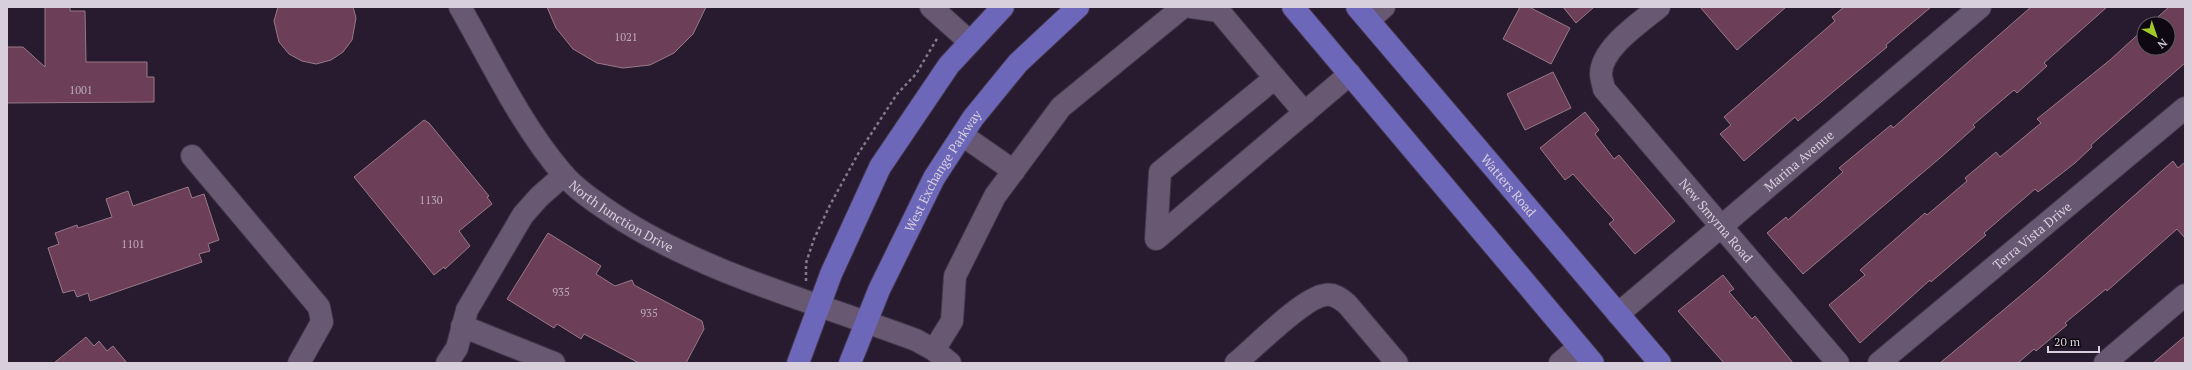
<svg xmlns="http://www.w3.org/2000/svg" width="2192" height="370" viewBox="0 0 2192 370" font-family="'PT Serif',serif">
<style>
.building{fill:#6c3e57;stroke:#987988}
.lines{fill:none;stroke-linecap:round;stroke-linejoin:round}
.minor-casing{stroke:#403547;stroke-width:24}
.major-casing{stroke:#403547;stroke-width:24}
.path{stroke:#857a8b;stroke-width:2.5;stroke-dasharray:3 3;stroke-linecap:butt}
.minor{stroke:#685871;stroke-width:22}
.major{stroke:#6d67b9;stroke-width:22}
.labels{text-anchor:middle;stroke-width:3;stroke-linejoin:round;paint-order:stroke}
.number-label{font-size:11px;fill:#bdabbc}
.street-label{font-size:13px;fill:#d8cfdd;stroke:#0d0811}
</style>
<rect width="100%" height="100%" fill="#281a2f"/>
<path class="building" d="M45,7H70V11H85L86,62H147V77H154V102L7,103V47H23L45,67Z
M278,7H353L356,18L352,40L343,52L331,60L316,64L302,61L289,54L279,42L274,21Z
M547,7H706L693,34L674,53L650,65L623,68L597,63L573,49L556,28Z
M1520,7H1529L1570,28L1551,64L1503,39Z
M1563,7H1594L1576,23Z
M1700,7H1786L1737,50Z
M1844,7H1931L1886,45L1887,47L1798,121L1795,117L1744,161L1720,134L1731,125L1724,117L1835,21L1832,17Z
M2031,7H2107L2044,63L2047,66L2017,93L2014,90L1973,125L1975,127L1940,158L1803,274L1767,233L1786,217L1788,220L1843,172L1839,168L1891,125L1893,128Z
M2169,7H2185V63L2091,145L2092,147L2075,163L2038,192L2035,189L1984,233L1986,235L1931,282L1930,280L1860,343L1829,305L1865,275L1860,270L1925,213L1927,215L1967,181L1965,178L1996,152L2000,157L2041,123L2037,119L2110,60L2144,29V48H2168V24H2150Z
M1553,72L1571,108L1525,130L1507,94Z
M1585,112L1599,130L1595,134L1614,159L1619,155L1675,221L1635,254L1609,224L1614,220L1573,174L1565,180L1540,148Z
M424,120L429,123L489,196L487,197L492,204L459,231L470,246L445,269L444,267L434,275L354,177Z
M2173,161L2178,168L2185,162V238L2177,229L2107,291L2106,289L2065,323L2067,325L2036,351L2034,349L2018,363H1940L2038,281Z
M188,187L192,198L204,194L219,240L208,244L210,251L199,254L202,262L90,301L88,293L77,297L74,290L63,293L48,248L59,244L55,233L77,225L78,228L112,217L106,199L128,191L133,206Z
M548,233L601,266L596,274L615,286L632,280L634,285L702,321L704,329L686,363H639L584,334L581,339L557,324L554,328L507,299Z
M1723,275L1734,289L1729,292L1752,319L1755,316L1793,363H1724L1678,311Z
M2185,336V363H2153Z
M86,337L94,346L99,341L107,351L113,346L127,363H54Z"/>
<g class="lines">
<defs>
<g id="minor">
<path id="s1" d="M460,7C492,63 521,125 563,174C576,189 594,201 610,212C699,272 815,302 916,340L934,350L950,363"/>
<path d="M931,7L970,42"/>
<path d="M1191,7L1219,11L1275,78"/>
<path id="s2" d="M1659,7C1641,22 1601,48 1601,74C1601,78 1603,84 1604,89L1838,363"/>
<path d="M1369,20L1384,7"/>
<path d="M1305,113L1275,78L1160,172L1156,239L1350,74"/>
<path d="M962,135L1014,171"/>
<path d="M192,156L319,307L322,322L299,363"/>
<path id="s3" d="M1618,314L1980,7"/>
<path d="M462,326L554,363"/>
<path d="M934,350L952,321L955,276L995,196L1061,107L1183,7"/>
<path d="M447,363L457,348L467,310L523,215L539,197L564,175"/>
<path d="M1236,363C1255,347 1304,297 1325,295C1334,293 1341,299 1347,304L1397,363"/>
<path d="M1560,363L1579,347"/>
<path id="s4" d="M1879,363L2185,108"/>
<path d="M2105,363L2185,295"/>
</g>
<g id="major">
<path d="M1293,7L1593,363"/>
<path id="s5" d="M1357,7L1660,363"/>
<path d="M798,363L831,274L880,167L949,65L1003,7"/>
<path id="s6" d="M850,363L879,290L934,178L973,118L1018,63L1078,7"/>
</g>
</defs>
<use href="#minor" class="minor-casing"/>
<use href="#major" class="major-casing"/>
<path class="path" d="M806,281V263L814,239L830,205L858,154L897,94L916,74L938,37"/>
<use href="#minor" class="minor"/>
<use href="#major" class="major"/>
</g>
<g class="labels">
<g class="number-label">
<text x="626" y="41">1021</text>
<text x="81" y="94">1001</text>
<text x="431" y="204">1130</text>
<text x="133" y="248">1101</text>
<text x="561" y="296">935</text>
<text x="649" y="317">935</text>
</g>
<g class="street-label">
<text dy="5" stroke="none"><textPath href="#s3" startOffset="237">Marina Avenue</textPath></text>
<text dy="5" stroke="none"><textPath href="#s6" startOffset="214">West Exchange Parkway</textPath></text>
<text dy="5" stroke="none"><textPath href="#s5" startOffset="234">Watters Road</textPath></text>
<text dy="5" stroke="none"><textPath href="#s1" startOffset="269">North Junction Drive</textPath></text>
<text dy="5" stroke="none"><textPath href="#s2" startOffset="279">New Smyrna Road</textPath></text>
<text dy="5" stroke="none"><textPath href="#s4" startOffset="199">Terra Vista Drive</textPath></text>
</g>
</g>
<rect width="2192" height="370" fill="none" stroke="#d8cfdd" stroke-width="16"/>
<g transform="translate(2156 36) rotate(140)"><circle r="19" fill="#0d0811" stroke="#5e5863"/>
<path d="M0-3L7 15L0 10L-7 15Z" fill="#a2c929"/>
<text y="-6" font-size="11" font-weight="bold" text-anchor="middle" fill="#d8cfdd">N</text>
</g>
<path d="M2048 346v6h51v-6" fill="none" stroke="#d8cfdd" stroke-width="2"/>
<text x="2054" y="346" font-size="12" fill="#d8cfdd" stroke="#0d0811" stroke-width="3" paint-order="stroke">20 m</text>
</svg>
